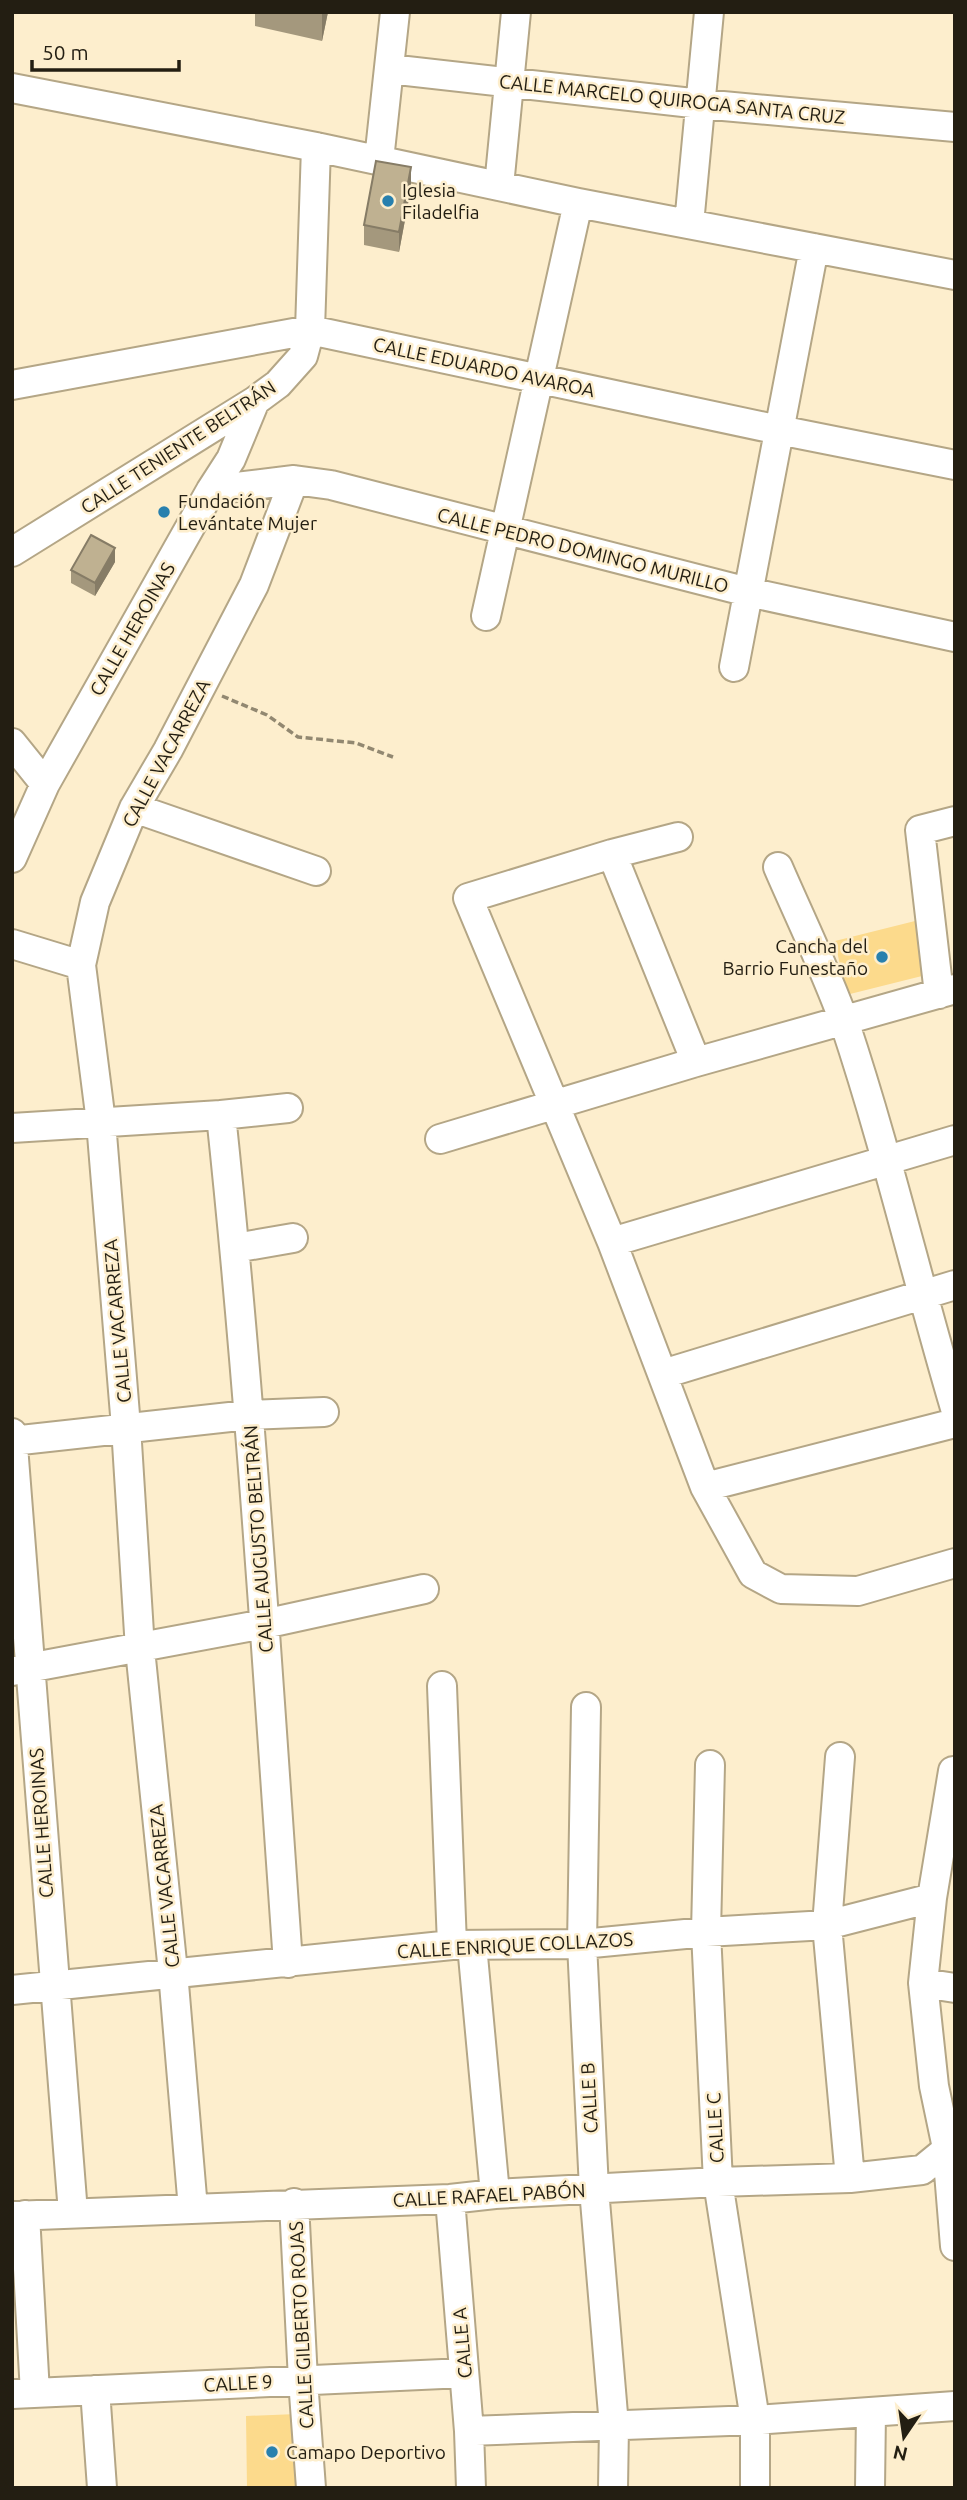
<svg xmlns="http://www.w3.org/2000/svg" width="967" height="2500" viewBox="0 0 967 2500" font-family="Ubuntu,sans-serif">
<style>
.green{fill:#fcda8c}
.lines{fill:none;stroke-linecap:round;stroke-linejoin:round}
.minor-casing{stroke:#b4a686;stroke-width:32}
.path{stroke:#928871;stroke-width:3.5;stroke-dasharray:7 3.5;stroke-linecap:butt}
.minor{stroke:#fff;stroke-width:28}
.wall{fill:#a4987d}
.shaded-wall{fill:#867c66}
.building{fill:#bfb191;stroke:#867c66;stroke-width:2}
.poi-dot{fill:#2880ae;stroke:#fdeecd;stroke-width:2.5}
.labels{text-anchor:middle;stroke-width:5;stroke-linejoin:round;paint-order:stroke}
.street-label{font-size:19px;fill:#231e12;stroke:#fdeecd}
.poi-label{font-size:19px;fill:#231e12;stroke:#fdeecd;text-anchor:start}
</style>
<rect width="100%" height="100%" fill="#fdeecd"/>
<path class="green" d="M919,920L930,974L846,995L835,941Z
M297,2414L298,2488H247L246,2416Z"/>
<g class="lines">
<defs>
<path id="minor" d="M389,69L701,104L955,127
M12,88L316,147L578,203L955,275
M379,160L395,12
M499,186L516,12
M689,224L709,12
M12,385L310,330L779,430L955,465
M211,490L294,480L331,485L748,592L955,637
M12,552L255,401L278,384L303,356L310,330L316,147
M486,616L578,203
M734,667L814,248
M12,743L45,784
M134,808L316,871
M678,837L612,854L468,898L612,1242L705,1487L753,1574L781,1589L858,1591L955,1563
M612,854L696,1062
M12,858L45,784L211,490L231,459L255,401
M778,867C800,918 827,973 845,1024C887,1150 917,1280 955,1408
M12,944L81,965
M939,994L920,830L955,821
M221,1115C251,1397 268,1680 288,1963
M12,1128L221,1115L288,1108
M440,1139L696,1062L955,989
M612,1242L955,1140
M235,1248L293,1238
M663,1374L955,1285
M12,1433L73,2213
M12,1441L248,1415L324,1412
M705,1487L955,1423
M12,1671L264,1624L424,1589
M442,1686L452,1945
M586,1707L582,1944L594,2189L614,2426L613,2488
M840,1757L827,1925L850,2178
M710,1765L706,1932L718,2182L755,2420V2488
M953,1771L932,1898L923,1983L955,1988
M472,1945L495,2194
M923,1983L934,2086L947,2148L955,2246
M12,1990L452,1945L582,1944L706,1932L827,1925L932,1898
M450,2199L469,2431L471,2488
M294,2203L303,2380L311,2488
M193,2209L173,1972L140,1649L126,1427L101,1122L81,965L95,902L134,808L168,750L254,585L294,480
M25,2215L35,2393
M12,2216L450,2199L495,2194L718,2182L850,2178L922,2170L955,2143
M95,2390L102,2488
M12,2394L464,2373
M469,2431L755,2420L955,2406
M870,2488L871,2412"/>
</defs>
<use href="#minor" class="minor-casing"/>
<path class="path" d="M222,696L267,715L298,737L356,743L393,757"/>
<use href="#minor" class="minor"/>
</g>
<path class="wall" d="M255,12H328L322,41L255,26Z
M411,188L399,252L364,245V225Z
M115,562L95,596L71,583V570Z"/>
<path class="shaded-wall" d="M322,12H328L322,41Z
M411,167V188L399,252V232Z
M115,548V562L95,596V583Z"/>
<path class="building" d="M376,161L411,167L399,232L364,225Z
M91,535L115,548L95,583L71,570Z"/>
<g class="poi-dot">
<circle cx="388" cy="201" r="7"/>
<circle cx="164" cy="512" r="7"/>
<circle cx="882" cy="957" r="7"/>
<circle cx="272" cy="2452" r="7"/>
</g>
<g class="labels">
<g class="street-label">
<text transform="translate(672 99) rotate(6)" y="7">CALLE MARCELO QUIROGA SANTA CRUZ</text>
<text transform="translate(484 367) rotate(12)" y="7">CALLE EDUARDO AVAROA</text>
<text transform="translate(178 447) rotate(-33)" y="7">CALLE TENIENTE BELTRÁN</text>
<text transform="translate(583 550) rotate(14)" y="7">CALLE PEDRO DOMINGO MURILLO</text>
<text transform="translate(132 629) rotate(-60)" y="7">CALLE HEROINAS</text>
<text transform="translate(166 753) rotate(-62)" y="7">CALLE VACARREZA</text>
<text transform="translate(117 1321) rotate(-95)" y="7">CALLE VACARREZA</text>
<text transform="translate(258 1539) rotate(-94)" y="7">CALLE AUGUSTO BELTRÁN</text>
<text transform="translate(41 1823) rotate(-94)" y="7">CALLE HEROINAS</text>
<text transform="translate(164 1886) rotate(-96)" y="7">CALLE VACARREZA</text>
<text transform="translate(515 1945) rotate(-3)" y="7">CALLE ENRIQUE COLLAZOS</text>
<text transform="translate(589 2098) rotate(-93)" y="7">CALLE B</text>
<text transform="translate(715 2128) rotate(-93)" y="7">CALLE C</text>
<text transform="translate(489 2195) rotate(-3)" y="7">CALLE RAFAEL PABÓN</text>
<text transform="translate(301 2325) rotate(-93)" y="7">CALLE GILBERTO ROJAS</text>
<text transform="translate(462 2343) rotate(-95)" y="7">CALLE A</text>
<text transform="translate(238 2383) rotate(-3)" y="7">CALLE 9</text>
</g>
<g class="poi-label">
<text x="402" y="197">Iglesia<tspan x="402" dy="22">Filadelfia</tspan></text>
<text x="178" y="508">Fundación<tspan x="178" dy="22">Levántate Mujer</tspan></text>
<text x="868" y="953" text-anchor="end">Cancha del<tspan x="868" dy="22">Barrio Funestaño</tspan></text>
<text x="286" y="2459">Camapo Deportivo</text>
</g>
</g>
<rect width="967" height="2500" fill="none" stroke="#231e12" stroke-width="28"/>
<g transform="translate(904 2437) rotate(193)" stroke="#fdeecd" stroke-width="5" paint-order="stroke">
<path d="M0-5L12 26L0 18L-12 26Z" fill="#231e12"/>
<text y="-10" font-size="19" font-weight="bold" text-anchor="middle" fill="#231e12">N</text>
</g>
<path d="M32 60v10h147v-10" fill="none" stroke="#231e12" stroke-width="3.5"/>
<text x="42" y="60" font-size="21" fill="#231e12" stroke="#fdeecd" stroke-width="5" paint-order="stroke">50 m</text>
</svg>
